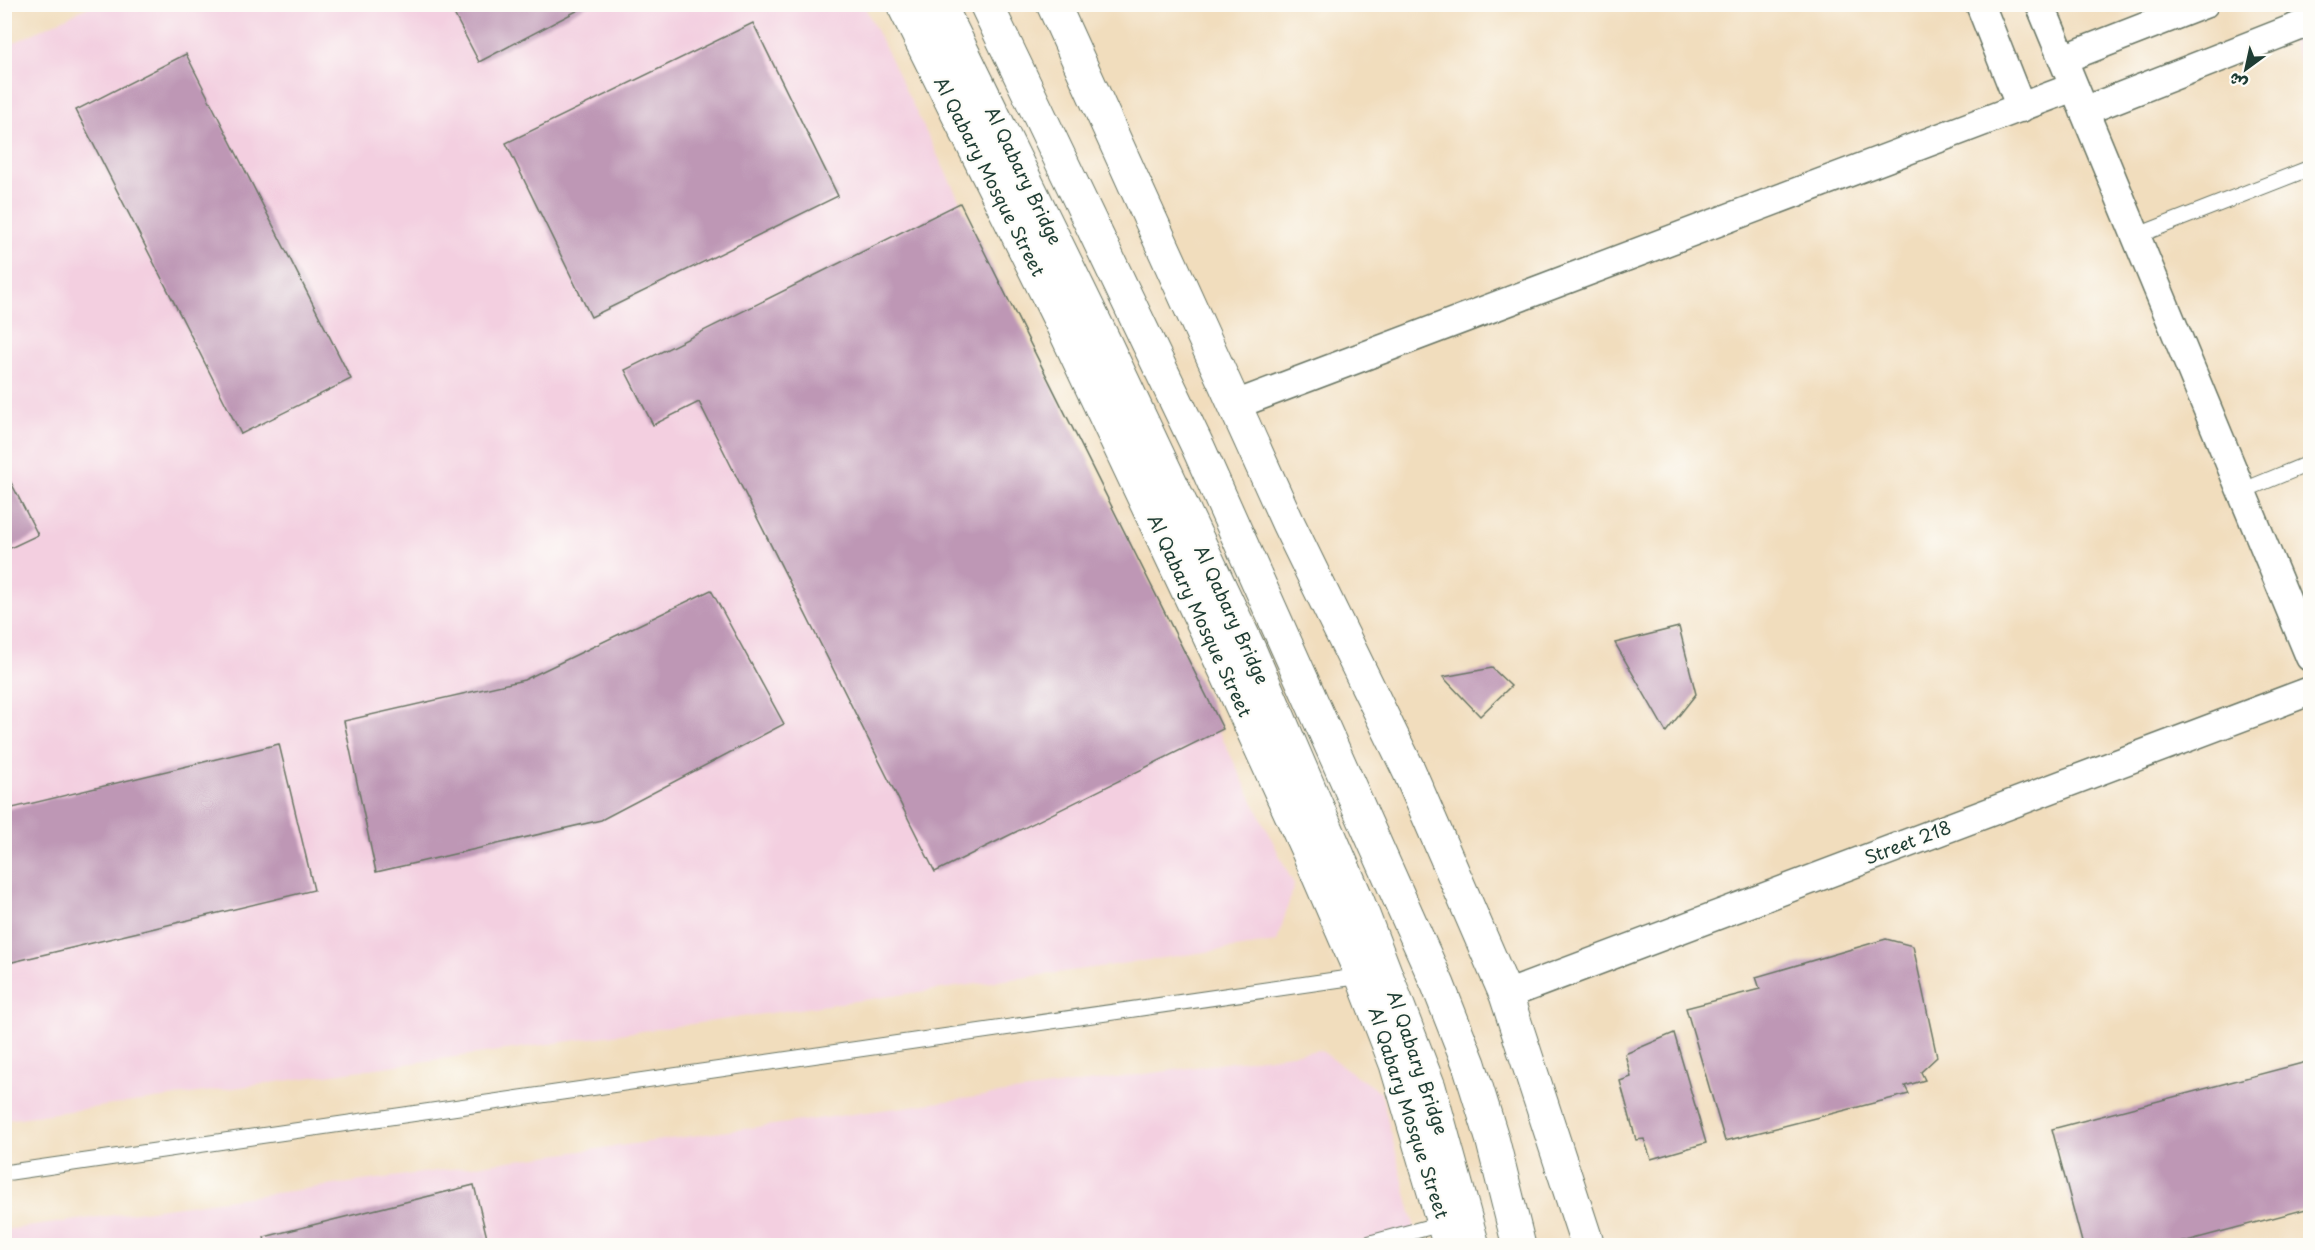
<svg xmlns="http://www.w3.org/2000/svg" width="2315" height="1250" viewBox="0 0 2315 1250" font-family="'Playpen Sans','Playpen Sans Arabic',sans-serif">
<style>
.built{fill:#f3cfe0}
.building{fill:#be97b5}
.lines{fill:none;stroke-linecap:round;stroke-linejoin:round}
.service-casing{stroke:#687564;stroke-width:17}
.minor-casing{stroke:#687564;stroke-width:31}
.tertiary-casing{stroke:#687564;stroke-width:35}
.primary-casing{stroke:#687564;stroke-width:35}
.service{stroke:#fff;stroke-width:15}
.minor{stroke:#fff;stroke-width:28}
.tertiary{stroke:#fff;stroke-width:33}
.primary{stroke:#fff;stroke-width:33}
.labels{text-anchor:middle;stroke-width:4.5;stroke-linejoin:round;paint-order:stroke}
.street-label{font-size:18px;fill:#1f3d34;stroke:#fdfcf7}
</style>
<rect width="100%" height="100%" fill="#fdfcf7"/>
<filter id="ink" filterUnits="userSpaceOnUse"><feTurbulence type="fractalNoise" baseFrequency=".0167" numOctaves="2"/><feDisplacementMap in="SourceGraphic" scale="12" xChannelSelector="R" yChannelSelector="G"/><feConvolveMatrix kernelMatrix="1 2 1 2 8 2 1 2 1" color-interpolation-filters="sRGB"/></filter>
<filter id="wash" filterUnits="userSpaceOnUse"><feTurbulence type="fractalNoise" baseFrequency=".008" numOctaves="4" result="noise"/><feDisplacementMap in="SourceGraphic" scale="24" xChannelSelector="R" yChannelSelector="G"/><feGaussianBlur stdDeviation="1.35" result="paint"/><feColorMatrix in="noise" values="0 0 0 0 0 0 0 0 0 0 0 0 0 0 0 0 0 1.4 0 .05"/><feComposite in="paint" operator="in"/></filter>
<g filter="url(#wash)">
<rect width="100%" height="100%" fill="#f1ddbd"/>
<path class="built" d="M92,5H864L1294,885L1277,942L5,1120V47Z
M2279,5H2310V92Z
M1320,1050L1381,1093L1419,1245L5,1246L4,1230Z"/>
<g id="blocks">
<path class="building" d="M449,4H590L479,62Z
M753,23L838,196L591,317L506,143Z
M186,54L351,379L241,434L76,110Z
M960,203L1223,729L935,872L699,402L653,425L625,370Z
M4,469L38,535L4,551Z
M711,590L784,724L601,820L376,872L344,721L524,680Z
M1679,627L1696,694L1666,732L1615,643Z
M1492,668L1511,686L1480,716L1443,677Z
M279,744L314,890L4,964V810Z
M1886,939L1913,946L1937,1057L1921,1072L1925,1080L1905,1086L1909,1094L1725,1141L1686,1008L1760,989L1756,977Z
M1674,1033L1706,1143L1651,1159L1644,1139L1636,1140L1620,1081L1631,1077L1625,1054Z
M2310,1061V1208L2168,1246H2083L2052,1129Z
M474,1185L489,1246H266L264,1237Z"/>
</g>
</g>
<g filter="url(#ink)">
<use href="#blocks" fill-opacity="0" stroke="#687564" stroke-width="1.5"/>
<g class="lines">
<defs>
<path id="service" d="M2136,236L2310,168
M2242,491L2310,463
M4,1173L1362,976
M1360,1246L1444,1223"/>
<path id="minor" d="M1980,4L2021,108
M2040,4L2310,657
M2063,59L2204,4
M2084,111L2310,22
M1235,405L2074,87
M1506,995L2310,691"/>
<path id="tertiary" d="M903,4L1059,318L1228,676L1306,847L1362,976L1396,1064L1450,1246
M1053,4L1288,523L1409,771L1506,995L1588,1246"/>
<path id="primary" d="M939,4L1103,339L1250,651L1358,902L1429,1087L1473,1246
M986,4L1198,447L1438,985L1469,1064L1492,1138L1519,1246"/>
</defs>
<use href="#service" class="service-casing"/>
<use href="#minor" class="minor-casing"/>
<use href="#tertiary" class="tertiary-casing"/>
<use href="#primary" class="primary-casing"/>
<use href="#service" class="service"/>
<use href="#minor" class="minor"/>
<use href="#tertiary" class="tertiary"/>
<use href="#primary" class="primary"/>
</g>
</g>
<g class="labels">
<g class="street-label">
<text transform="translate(1023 176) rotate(64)" y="6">Al Qabary Bridge</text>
<text transform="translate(989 177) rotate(63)" y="6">Al Qabary Mosque Street</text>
<text transform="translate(1231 615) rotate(65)" y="6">Al Qabary Bridge</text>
<text transform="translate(1199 616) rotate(65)" y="6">Al Qabary Mosque Street</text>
<text transform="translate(1908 843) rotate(-21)" y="6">Street 218</text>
<text transform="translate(1417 1063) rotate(71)" y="6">Al Qabary Bridge</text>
<text transform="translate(1408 1113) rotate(72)" y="6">Al Qabary Mosque Street</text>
</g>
</g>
<rect width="2315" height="1250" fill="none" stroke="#fdfcf7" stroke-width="24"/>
<g transform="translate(2246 69) rotate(213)" stroke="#fdfcf7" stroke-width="4.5" paint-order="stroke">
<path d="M0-4.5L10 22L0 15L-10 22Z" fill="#1f3d34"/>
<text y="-9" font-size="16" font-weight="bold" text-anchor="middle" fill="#1f3d34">ش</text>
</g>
</svg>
